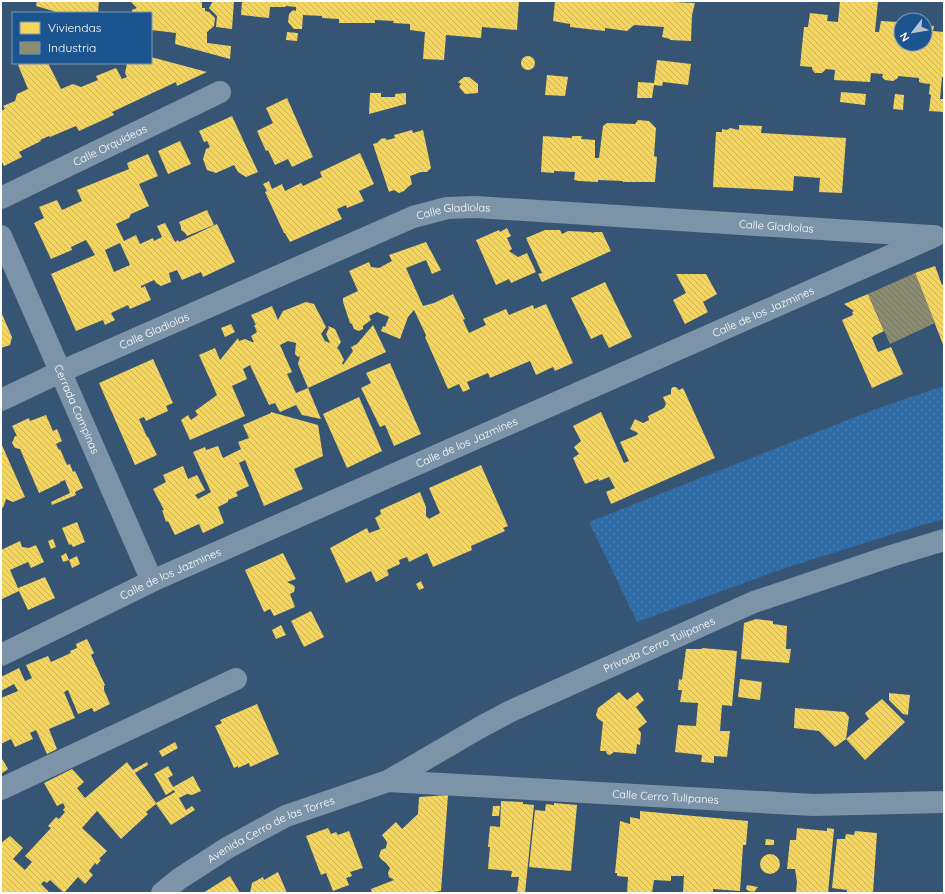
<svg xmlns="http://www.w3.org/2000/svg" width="945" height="894" viewBox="0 0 945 894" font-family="Quicksand,sans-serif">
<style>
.grass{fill:url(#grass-dots)}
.homes{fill:url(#homes-back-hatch);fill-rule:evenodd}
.industry{fill:url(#industry-back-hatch)}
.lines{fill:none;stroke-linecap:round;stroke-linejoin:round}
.minor{stroke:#7d93a8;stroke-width:22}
.labels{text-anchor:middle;stroke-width:4;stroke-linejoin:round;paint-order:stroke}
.street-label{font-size:11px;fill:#fff;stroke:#1b548f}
</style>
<defs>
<pattern id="grass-dots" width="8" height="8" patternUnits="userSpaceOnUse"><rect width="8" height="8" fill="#2f6ba5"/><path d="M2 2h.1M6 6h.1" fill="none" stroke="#4e81b2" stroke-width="1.8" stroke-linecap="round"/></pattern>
<pattern id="homes-back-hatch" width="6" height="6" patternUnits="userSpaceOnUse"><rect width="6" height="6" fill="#f6d55c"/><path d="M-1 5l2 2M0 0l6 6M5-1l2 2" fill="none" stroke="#ccb358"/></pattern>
<pattern id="industry-back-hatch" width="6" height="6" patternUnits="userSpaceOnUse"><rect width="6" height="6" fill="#8c8c6e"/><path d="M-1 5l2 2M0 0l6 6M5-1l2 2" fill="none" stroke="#727260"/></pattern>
</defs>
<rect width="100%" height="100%" fill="#365574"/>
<path class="grass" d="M944,386V519L922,525L785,568L637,622L589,522L873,410Z"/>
<path class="homes" d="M37,1H99L98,13H60L36,6Z
M130,1H202V8H205V11L209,12L215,18L214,26L207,32V43L231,46L230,59L175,44L176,33L151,30V13H132V10L137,8Z
M213,1H234L232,29L216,27L217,16L209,8Z
M242,1H519L517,30L482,27L481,38L446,35L444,60L423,59L425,32L410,30V24L393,23L394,21L375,20V23H339V19L322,18V16L303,15L302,29H294L288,22L289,14L293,10L296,11V7L286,6L285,7H270L269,18L241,15Z
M555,1H673V2L695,3L692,15L691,41L670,40V39L662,37L664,27L634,25L627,31L605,28V31L570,27V24L553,21Z
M840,1H878L875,32H879L881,21L898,22L897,28H901V44H925V25L934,26L933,31L944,32V77H942L940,99H944V112L929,111L931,95L929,94L930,84L922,83L919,82V78L898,76V78L893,81L885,80L882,77L883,74L871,73L870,82L834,80L835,70L826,69L822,73H815L812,69V67L800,66L804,27H808L810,13L828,15L827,21L838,22Z
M287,32L298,33L297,41L286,40Z
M521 63a7 7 0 1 1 14 0a7 7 0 1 1-14 0Z
M151,57L207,72L177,86L176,82L112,112L114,115L79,131L76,126L50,137L49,136L40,140L41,141L19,152L22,157L4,166L1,160V111L5,109L3,106L15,101L17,94L28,89L18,65L22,63H48L61,89L73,84L81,87L98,80L96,76L116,68L122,79L127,77L125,73L127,64L129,63H151Z
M657,60L691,64L688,85L663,82L662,86L654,85L652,98H637L638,82L654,83Z
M547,75L568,77L565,96L545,95Z
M464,77H469L478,84V93L465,94L459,87L461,84L458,82Z
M841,92L866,94L865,105L840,102Z
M370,93H381V97H395V94L406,93V104L369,114Z
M895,94L904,95L903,110L893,109Z
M287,98L313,157L292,167L288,159L275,165L268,150L266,151L257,131L273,123L266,108Z
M232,116L258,172L246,177L238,172L234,165L216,173L207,170L203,159L206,149L210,147L207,141L204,142L199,131Z
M638,120L649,121L656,128L654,156L657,157L655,182H623V181L598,180V182L579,181L574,180L575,172L554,171V173L541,172L543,136L572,138V136H582L581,139L595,140V158H599L603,126L607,123L635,124Z
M739,125L762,126L761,133L846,138L842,193L819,192L820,178L794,176L793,191L713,187L716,132H722V129L727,130L730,128L739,130Z
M412,130L413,133L423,130L431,168L427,172H421L410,176L412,184L408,187L404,191L399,193L394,190L389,192L373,144L377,143L381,139L385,138L387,140L395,138L394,135Z
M180,141L191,164L168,174L158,151Z
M360,153L374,184L359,191L364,201L347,208L346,205L337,209L342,219L290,242L285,233H284L265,192L267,191L263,184L269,181L272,189L282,184L285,191L301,183L303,186L322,177L320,172Z
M148,154L158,176L139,184L149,206L131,214L129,218L116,224L124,241L136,235L140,244L153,238L154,241L162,237L157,226L165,223L175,242L178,240L179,242L217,224L235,262L203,277L201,272L182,280L177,270L169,273L171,282L161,286L156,283L154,280L141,286V288L145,286L151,300L130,309L128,305L111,313L115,320L105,325L103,320L76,331L51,274L95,255L86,240L71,247L72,250L51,259L34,223L44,218L39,207L57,200L62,210L82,201L77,190L129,169L127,163ZM120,243L130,265L114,272L105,250Z
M207,210L214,225L187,236L185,233L181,230V227L179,222Z
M507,228L511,236L507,238L512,249L509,251L518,257L527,253L536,272L511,283L509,279L496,285L476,240L499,230L500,232Z
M545,230H560L562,234L568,231L591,232L592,233L595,232H602L611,251L542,282L538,274L542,273L526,238Z
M426,242L441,270L432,274L426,260L406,268L423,306L434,303L453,294L465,319L463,320L469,333L486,325L483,319L506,309L509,315L533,305L534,309L546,304L573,363L555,371L553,367L536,375L530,361L490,378L488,373L467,382L470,389L463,392L459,384L448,389L425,337L426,336V335L414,310L408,317L400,339L381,331L383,326L385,327L389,317L377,312L369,316L371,320L363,326V329L359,331L354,329L352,324L350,323L343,302V298L358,291L349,271L369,262L371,267L379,268L392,261L389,255Z
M935,266L942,285L944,284V347L915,273Z
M676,274H706L717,294L703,302L708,312L685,324L673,300L686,293Z
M605,282L632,337L609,348L602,334L591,339L571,298Z
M868,294L884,331L874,336L872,338L878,352L891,347L903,374L872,388L842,320L853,315L852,312L854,311L844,304Z
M306,302L314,304L326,327L321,334L325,341L330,343L326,334L329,328L328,326L335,329L341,342L337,348L339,350L344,360L342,363L343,365L353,351L351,347L357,344L373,325L386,352L308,388L298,364L300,356L298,357L295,354L296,343L288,341L280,345L292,372L287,374L296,393L308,388L321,419L302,415L296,405L280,412L275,403L269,405L250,365L243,369L247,379L232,386L245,416L190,440L181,420L188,415L191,420L198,415L195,411L217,395L199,355L215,348L220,360L238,338L239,341L245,339L252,342H254L251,336L257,332L254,325H256L251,315L272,306L278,320L283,311Z
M1,312L12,337L10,345L1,348Z
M231,324L235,332L225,337L221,328Z
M153,359L173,403L166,406L168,411L146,421L144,417L139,419L147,437H148L157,455L135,465L99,383Z
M390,363L421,434L394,446L385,425L380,427L361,388L371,383L366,373Z
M673,387H676L679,390L683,388L715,458L611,504L606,492L615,488L609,477L599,481L598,479L585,484L573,458L579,454L574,447L581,441L573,426L601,412L624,463L629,461L620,442L637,435L638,433L630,429L635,419L643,423L649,420L648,416L664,408L666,404L663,397L671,394V389Z
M359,397L382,451L347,468L323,414Z
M271,412L318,425L323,456L294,469L303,489L264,506L245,460L239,463L249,486L236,492L238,496L228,500V502L218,507L224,523L203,533L199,524L175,535L168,521L166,522L162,510H164L153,489L166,482L163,475L183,466L188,479L197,475L205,490L195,495L198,499L211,492L193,452L205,447L206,450L218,446L223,458L241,449L238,442L249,438L243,425L271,413Z
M46,415L53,431L57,429L62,441L56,444L59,450L60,449L67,465L70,464L73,472L75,471L83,488L75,492L76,495L52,505L51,502L70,493L65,480L60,482V483L39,493L20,449L15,448L12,443L15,436H17L12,426L29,418L30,421Z
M1,443L25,497L13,502L6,499L3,508L1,507Z
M481,465L508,526L503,528L505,531L471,546L472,550L433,567L427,553L409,562L407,557L399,560L400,564L387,570L389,575L376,582L371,571L346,583L330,548L367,528L369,533L380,529L375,518L381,514L380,510L420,492L426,507V515L427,518L428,517L429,519L440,513L429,488Z
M77,522L85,542L73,547L71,544L69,545L62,528Z
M53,539L56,547L51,549L48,541Z
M20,541L22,547L29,548L36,545L44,562L31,568L28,562L10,570L18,588L45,577L55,598L28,610L19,591L2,599L1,596V550Z
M66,553L69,560L77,556L80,564L72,568L69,560L63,562L61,556Z
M283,553L296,579L287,582L293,585L295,587L294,592L290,594L295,607L274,616L270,609L264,612L245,570Z
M421,581L424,588L419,590L416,584Z
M311,611L324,637L304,647L291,621Z
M756,619L773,621V624L787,626L786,649H791L789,663L741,659L744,623Z
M281,625L286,635L276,639L272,630Z
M87,639L94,653L91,655L105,685L104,686V690L110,704L94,712L92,708L78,714L68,690L64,692L75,718L49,729L57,749L47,754L36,730L30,733L33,739L15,747L11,739L1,744V698L18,691L14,684L1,691V677L19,668L25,681L32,678L26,665L48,656L51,662L71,653L70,651L77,648L76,644Z
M702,648L737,651L732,706L722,705L720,731H730L727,757L714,756V763L701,762L702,755L675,752L678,725L696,726L698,703L680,702L682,690H678L679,679L682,680L686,649H702Z
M740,679L762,682L760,700L738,697Z
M619,692L627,700L638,692L644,700L636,707L647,722L638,729L641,733L640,745L637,744L636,754L614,752L610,755L607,754L606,751H600L603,722L598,719L596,715L598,708Z
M889,693L910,695L908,715L903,714L889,700Z
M882,699L905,722L865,760L846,739L835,747L819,731L794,728L795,708L845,712L849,717L846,739L869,719L865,713Z
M257,704L279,754L250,767L249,763L238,768V766L234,768L215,726L222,723L220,720Z
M175,742L178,748L162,757L159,751Z
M1,757L8,769L1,774Z
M127,762L133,770L147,762L148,765L135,773L156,803L175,792L174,790L166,795L154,774L168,766L173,775L168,778L173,787L193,776L201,791L192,795L187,794L179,798L186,810L192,806L195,810L171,825L156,804L146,812L148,814L121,839L97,811L82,828L107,851L99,859L101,860L97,865L95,863L89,871L93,875L85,884L78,877L64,893L50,880L47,883L44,881L41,884L50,893H1V843L10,836L23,848L13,859L25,870L32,862L25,856L51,828L48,826L56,817L59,819L65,812L63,810L65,807L63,803L57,806L44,783L72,769L84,782L77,788L85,798Z
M448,795L441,891L427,893H372L371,889L394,880L389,877L388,873L390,868L386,863L381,859L379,856L381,850L386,848L387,842L382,835L396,822L402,829L418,814L419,797Z
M501,801L523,802V804L534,805L525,893H517L519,877H511L512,871L488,869L490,847H488L490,826L500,827Z
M554,803L577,805L571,871L529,867L535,810L545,811L546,804L554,805Z
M493,806H500L499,816H492Z
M640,811L748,821L746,845H743L740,891L713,889V893H683L684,874L683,876H671V881L654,880L652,893H627L628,877L617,876V873H615L620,821L630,824V817L640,819Z
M328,828L331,834L336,832L338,835L349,831L363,868L350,872L352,876L346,878L349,885L333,891L326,873L321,875L306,836Z
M797,828L827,831V828L834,829L828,893H796L797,882L795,869H787L790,840H796Z
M855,831L877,833L873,893H847V890L832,888L837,839H845L846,834L854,835Z
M766,839L774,840V845H765Z
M760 864a10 10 0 1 1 20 0a10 10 0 1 1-20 0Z
M278,872L287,893H250L252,883L263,877L264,880Z
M230,876L240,893H203L222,881Z
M747,885L758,887L754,892L749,891L746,889Z"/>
<path class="industry" d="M915,273L935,323L890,344L868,294Z"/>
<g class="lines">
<g class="minor">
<path id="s1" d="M1,198L220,92"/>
<path id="s2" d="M1,236L152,581"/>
<path id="s3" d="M1,400L60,372L413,217L447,208L476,207L931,236"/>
<path id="s4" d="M1,655L152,581L935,236"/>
<path id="s5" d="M388,781L813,805L944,802"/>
<path d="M1,789L236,679"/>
<path id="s6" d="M162,893L179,879L227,848L286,816L388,781L479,728L511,711L754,602L891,556L944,540"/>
</g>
</g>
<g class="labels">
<g class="street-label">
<text dy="4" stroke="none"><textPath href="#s1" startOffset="121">Calle Orquídeas</textPath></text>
<text dy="4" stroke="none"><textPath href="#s3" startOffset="492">Calle Gladiolas</textPath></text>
<text dy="4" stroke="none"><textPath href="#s3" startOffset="816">Calle Gladiolas</textPath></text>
<text dy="4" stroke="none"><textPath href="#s4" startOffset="836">Calle de los Jazmines</textPath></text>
<text dy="4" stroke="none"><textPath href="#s3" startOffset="168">Calle Gladiolas</textPath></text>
<text dy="4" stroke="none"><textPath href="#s2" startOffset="189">Cerrada Campinas</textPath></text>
<text dy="4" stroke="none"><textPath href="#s4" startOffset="512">Calle de los Jazmines</textPath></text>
<text dy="4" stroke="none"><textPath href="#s4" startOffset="188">Calle de los Jazmines</textPath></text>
<text dy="4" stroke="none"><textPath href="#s6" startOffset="558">Privada Cerro Tulipanes</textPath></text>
<text dy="4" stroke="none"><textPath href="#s5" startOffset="278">Calle Cerro Tulipanes</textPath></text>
<text dy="4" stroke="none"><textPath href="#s6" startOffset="127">Avenida Cerro de las Torres</textPath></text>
</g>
</g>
<rect width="945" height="894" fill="none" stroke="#ffffff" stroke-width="4"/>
<rect x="12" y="12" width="140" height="52" fill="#1b548f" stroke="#7698bc"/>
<rect x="20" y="22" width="20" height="12" fill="#f6d55c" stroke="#7698bc"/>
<text x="48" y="32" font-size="12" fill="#ffffff">Viviendas</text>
<rect x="20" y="42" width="20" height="12" fill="#8c8c6e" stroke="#7698bc"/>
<text x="48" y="52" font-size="12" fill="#ffffff">Industria</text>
<g transform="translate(913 32) rotate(239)"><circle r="19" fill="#1b548f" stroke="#7698bc"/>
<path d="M0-3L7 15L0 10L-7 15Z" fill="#b9c4ce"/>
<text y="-6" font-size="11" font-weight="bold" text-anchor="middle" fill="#ffffff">N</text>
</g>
</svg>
